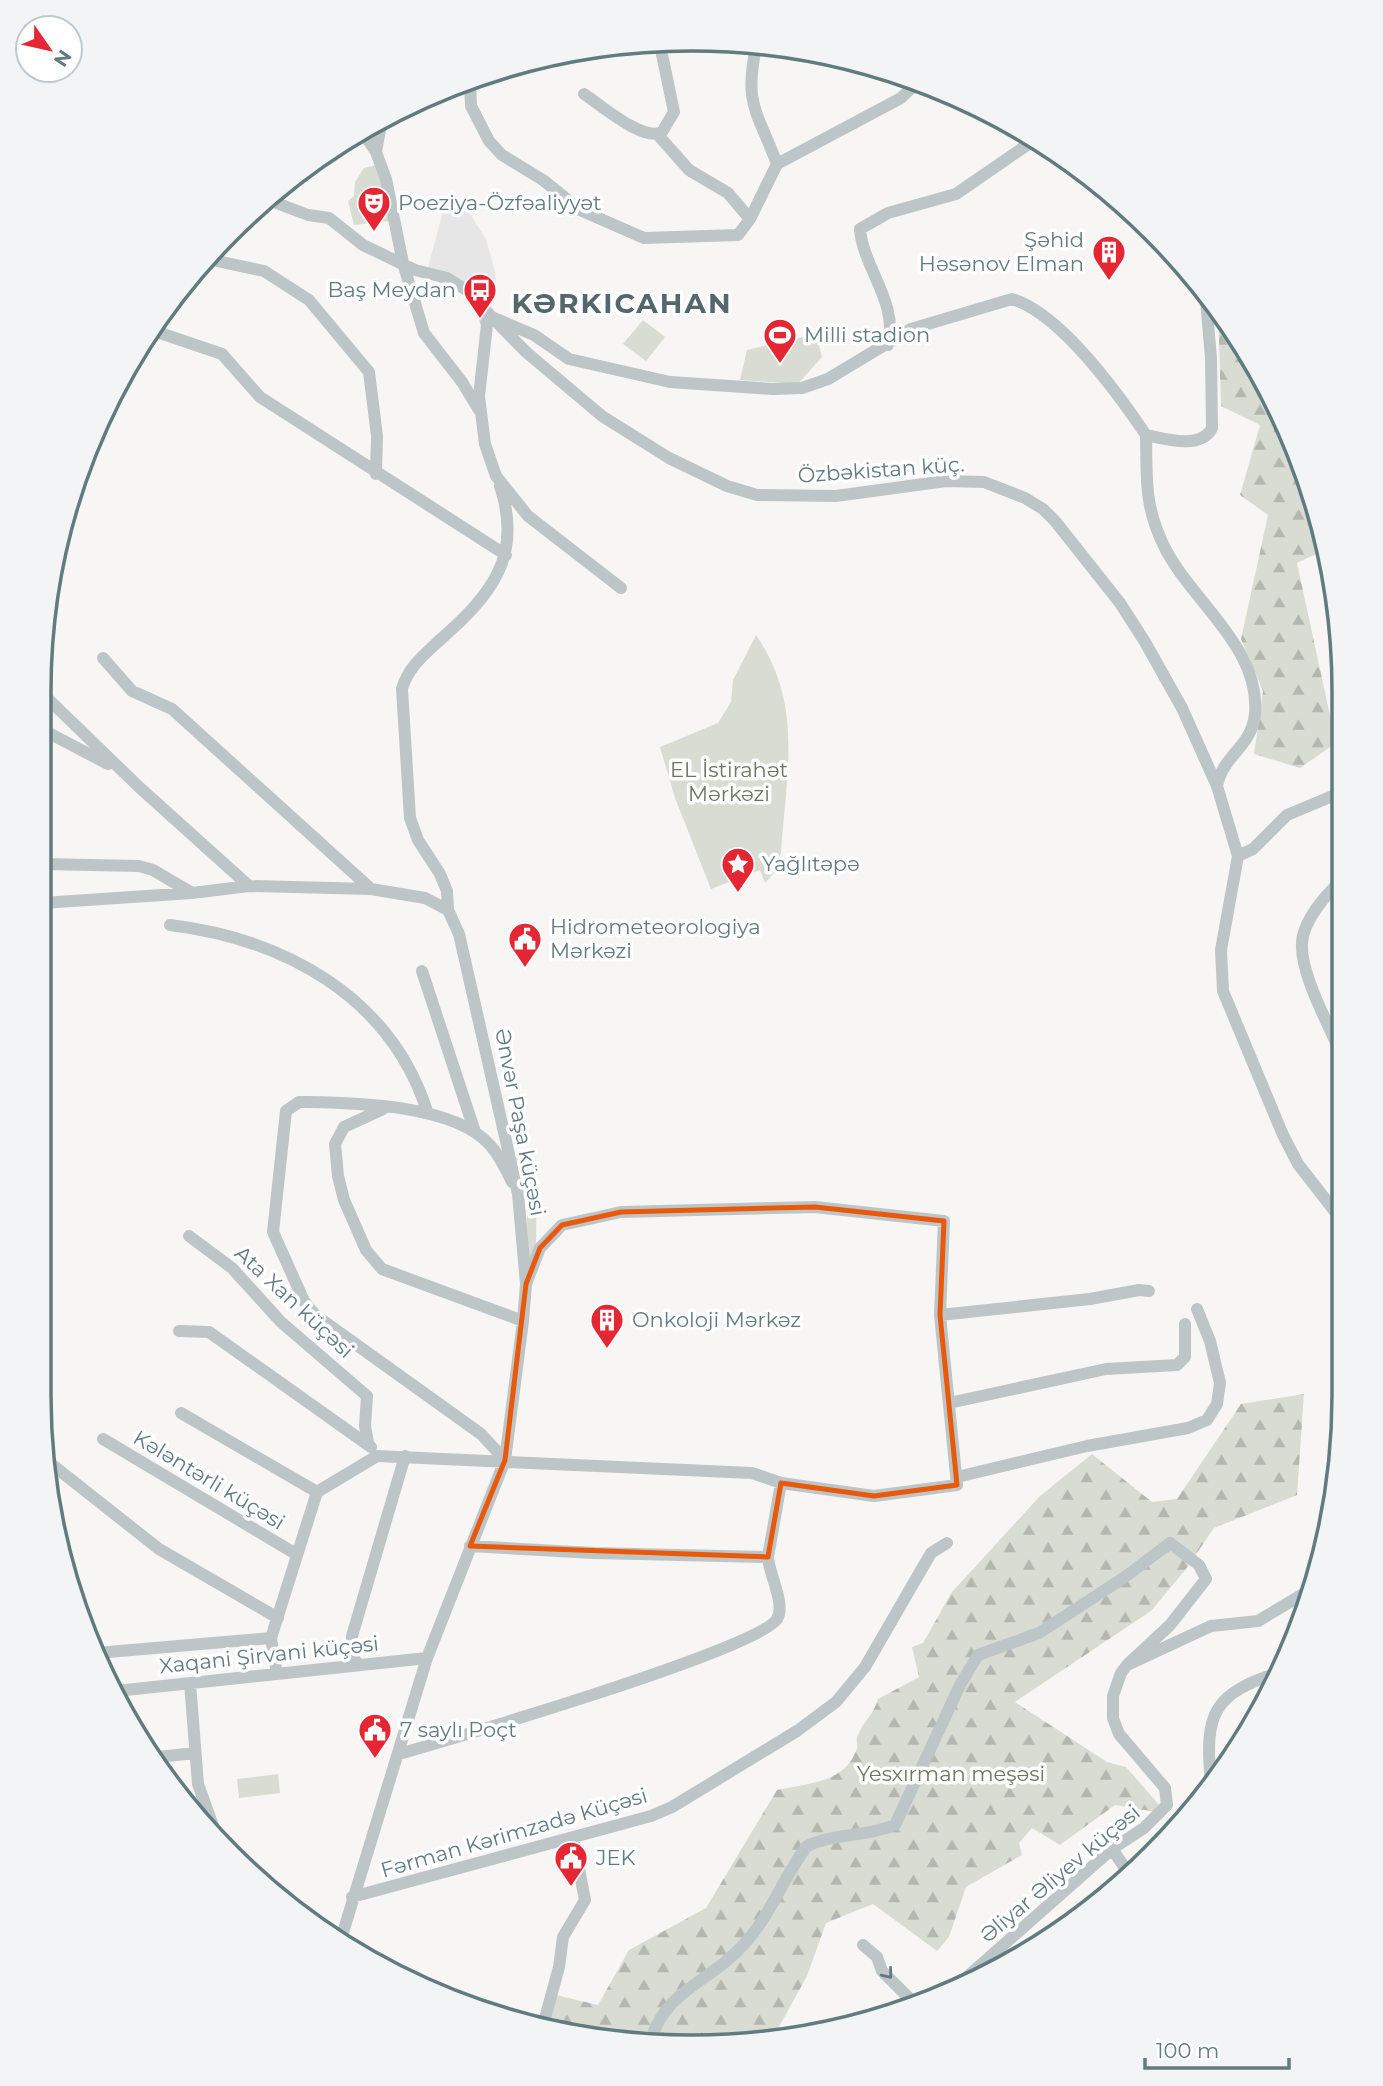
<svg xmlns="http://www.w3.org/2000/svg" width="1383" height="2086" viewBox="0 0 1383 2086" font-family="Montserrat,sans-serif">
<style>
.built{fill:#e5e6e5}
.green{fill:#d9dcd3}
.forest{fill:url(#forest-firs)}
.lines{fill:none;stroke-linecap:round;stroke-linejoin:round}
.minor{stroke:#bec5c7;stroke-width:12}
.oneway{stroke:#627b7f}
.marked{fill:none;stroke:#e8590c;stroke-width:5;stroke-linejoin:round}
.labels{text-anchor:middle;stroke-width:7;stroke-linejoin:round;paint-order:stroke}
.poi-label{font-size:21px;fill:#627b7f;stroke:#fff;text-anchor:start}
.street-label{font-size:21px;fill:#627b7f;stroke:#fff}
.park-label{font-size:21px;fill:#6c7761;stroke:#fff}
.district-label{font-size:28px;font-weight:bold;letter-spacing:2px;fill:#54676a;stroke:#fff}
.rim{fill:none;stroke:#627b7f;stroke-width:3.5}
</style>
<defs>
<pattern id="forest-firs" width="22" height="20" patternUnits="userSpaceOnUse" patternTransform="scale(1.75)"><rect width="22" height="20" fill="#d9dcd3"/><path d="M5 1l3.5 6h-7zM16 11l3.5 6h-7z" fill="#b3b7b0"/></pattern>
</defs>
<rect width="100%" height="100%" fill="#f7f6f4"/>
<path class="built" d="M443,211H468L486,239L495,272L496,286L481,295L428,268Z"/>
<path class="green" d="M376,165C383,183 384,202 389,221L354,225L348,201L354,196L355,182L364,168Z
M643,320L665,337L646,361L623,344Z
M816,334L822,357L798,384L740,380L747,350Z
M756,635C804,705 786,774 781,853L774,873L765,883L760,870L711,889L675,798L660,747L718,723L731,702L733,680Z
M516,1158H527L537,1169L536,1248L528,1268C525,1233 532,1191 516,1158Z
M278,1774L280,1793L239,1798L237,1779Z"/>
<path class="forest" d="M1218,307L1277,403L1322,523L1327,549L1297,563L1336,743L1300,768L1254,754L1263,691L1241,639L1268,515L1240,495L1260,425L1221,406Z
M1304,1394L1297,1495L1214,1528L1186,1569L1151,1611L1015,1702L1107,1762L1126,1767L1161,1807L1156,1812L1115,1805L1060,1845L1032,1828L1019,1843L1022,1855L966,1887L949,1937L937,1951L873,1904L826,1923L807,1976L775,2034L648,2046L549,2023L556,1995L598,2005L629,1950L706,1908L777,1790C809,1783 846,1783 857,1748C858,1744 856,1740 857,1737C862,1723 874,1714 878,1699L919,1677L912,1647L923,1643L952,1592L1040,1496L1092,1454L1152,1502L1177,1499L1241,1404Z"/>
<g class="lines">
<path class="minor" d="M757,43C743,104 757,110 777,164
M470,80L471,106L489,141L502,155L543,180L580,210L644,238L738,235L750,219L777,164L901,98L919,81
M584,94C601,105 643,142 662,132L674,112L659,40
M362,131L376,152L386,179L403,263L424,333L462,382L479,410
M658,135L689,170L728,193L750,219
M376,152L382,119
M1063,158C1086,181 1116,195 1139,218
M266,199L308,215L329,218L363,245L415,270L447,278L479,298L487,325L479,396L485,444L496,476L528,516L621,588
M203,258L264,271L309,300L369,372L377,436L376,474
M484,309L526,352L602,416L669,458L727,486L757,495L836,496L946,481L984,482L1025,498L1043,509L1055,521L1120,603L1145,642L1182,708L1217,786L1238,856L1221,950L1223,991L1283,1135L1298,1164L1340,1218
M494,318L534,335L569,359L670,382L773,389L802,388L828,379L911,329L1012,299C1060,313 1119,395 1146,435
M154,331L222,354L260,397L506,555
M888,345C899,303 863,268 860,229L888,213L956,194L1027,145L1040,142
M1146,435C1147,478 1144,504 1163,544C1189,600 1261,646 1255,714C1251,749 1223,754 1217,786
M1146,435C1165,439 1201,450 1212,428L1211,358L1205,289
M103,658L132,691L172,709L371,889
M44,695L139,787L249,886
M43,730L108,764
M1238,856L1253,849L1287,815L1342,792
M42,864L139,866L153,870L192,893
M42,903L192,893L249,886L371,889L425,898L448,910L459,934L518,1194L526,1284L523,1321L505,1460L427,1658L341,1939
M448,910L447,891L440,874L418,840L410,818L402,689C408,667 425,654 441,639C492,594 523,556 500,486
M170,925C284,939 390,996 427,1111
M422,971L475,1132
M1341,1054C1329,1025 1300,974 1302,943C1303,921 1326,894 1342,880
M383,1109L344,1127L335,1144L338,1176L344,1200L366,1250L382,1269L523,1321
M189,1236L232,1268L281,1322L367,1396L365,1426L368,1442
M940,1315L1090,1299L1139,1290L1149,1291
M179,1331L209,1332L371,1447
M949,1403L1106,1369L1177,1365L1185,1357V1324
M181,1413L317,1492
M103,1439L296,1554
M505,1460L481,1434L315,1315L304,1301L273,1232L286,1111L299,1102C351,1103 453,1103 490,1145C499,1155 506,1169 512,1182
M50,1463L159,1549L278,1618
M957,1477L1087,1446L1188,1428L1207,1420L1217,1404L1220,1383L1210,1341L1197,1309
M470,1546L594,1553L768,1557L781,1483
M97,1653L271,1638
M358,1664L352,1657V1636L405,1456
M277,1674L271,1638L317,1492L377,1456L752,1473L781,1483L874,1496L957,1485L940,1315L944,1221L815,1207L621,1212L562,1225L540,1248L526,1284
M190,1683L198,1784L213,1826
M116,1691L427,1658
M399,1754C451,1739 759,1649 777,1619C786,1604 769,1575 768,1557
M149,1758L195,1753
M1211,1783C1204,1713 1213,1693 1281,1672
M1112,1849L1127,1871
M352,1897L651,1816L672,1807L797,1731L836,1702L865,1667L931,1553L947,1543
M863,1945L877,1957L882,1971L914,2003
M959,1984L1112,1849L1144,1828L1167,1805L1165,1788L1119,1734L1113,1718V1696L1121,1673L1127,1665L1211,1626L1258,1621L1305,1593
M544,2022L559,1967L563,1937L585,1900L573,1838
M649,2046C664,1988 710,1984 746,1942C771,1914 784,1876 807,1846C835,1833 866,1837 895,1825L960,1685L978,1655L1039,1633L1125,1577L1170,1543L1199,1565L1206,1579L1170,1625L1127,1665"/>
</g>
<defs><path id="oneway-chevron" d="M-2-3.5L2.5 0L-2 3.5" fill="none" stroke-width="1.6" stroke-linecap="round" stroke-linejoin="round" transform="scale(1.75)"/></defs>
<use class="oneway" href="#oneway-chevron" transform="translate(888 1974) rotate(51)"/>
<path class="marked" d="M815,1207L944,1221L940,1315L957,1485L874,1496L781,1483L768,1557L470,1546L505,1460L526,1284L540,1248L562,1225L621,1212Z"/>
<defs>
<symbol id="theatre-pin" viewBox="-11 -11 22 30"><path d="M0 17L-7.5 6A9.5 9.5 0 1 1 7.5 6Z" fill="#e52733" stroke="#fff"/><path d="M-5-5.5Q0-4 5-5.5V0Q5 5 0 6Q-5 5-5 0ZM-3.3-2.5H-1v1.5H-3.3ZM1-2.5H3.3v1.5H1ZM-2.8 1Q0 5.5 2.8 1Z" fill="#fff"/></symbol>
<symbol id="building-pin" viewBox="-11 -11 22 30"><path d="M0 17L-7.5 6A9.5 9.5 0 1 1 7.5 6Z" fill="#e52733" stroke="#fff"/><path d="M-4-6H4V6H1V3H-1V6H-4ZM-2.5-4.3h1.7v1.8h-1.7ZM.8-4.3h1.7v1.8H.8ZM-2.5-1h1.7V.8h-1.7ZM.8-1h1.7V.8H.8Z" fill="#fff"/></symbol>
<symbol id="bus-pin" viewBox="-11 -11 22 30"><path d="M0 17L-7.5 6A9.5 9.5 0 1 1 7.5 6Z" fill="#e52733" stroke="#fff"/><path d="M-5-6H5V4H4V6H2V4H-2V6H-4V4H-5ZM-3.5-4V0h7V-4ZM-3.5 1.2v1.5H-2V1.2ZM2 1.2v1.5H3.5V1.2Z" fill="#fff"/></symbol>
<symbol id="stadium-pin" viewBox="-11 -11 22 30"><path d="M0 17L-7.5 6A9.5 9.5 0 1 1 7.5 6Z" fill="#e52733" stroke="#fff"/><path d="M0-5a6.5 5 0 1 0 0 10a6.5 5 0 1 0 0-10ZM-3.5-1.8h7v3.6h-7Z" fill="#fff"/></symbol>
<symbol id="sight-pin" viewBox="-11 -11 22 30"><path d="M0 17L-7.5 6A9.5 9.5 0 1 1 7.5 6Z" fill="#e52733" stroke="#fff"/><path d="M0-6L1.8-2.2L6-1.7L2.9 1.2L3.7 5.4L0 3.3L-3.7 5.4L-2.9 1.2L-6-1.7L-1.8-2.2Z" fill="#fff"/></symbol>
<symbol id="civic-pin" viewBox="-11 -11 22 30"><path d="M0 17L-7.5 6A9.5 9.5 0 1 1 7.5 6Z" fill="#e52733" stroke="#fff"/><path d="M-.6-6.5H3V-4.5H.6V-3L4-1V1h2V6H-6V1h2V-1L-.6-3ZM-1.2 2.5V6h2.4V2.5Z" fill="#fff"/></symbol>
</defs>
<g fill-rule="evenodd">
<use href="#theatre-pin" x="355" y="184" width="38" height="52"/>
<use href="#building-pin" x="1090" y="233" width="38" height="52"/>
<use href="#bus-pin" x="461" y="271" width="38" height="52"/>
<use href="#stadium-pin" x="761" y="316" width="38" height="52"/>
<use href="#sight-pin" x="719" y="845" width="38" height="52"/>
<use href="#civic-pin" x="506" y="920" width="38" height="52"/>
<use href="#building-pin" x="588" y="1301" width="38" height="52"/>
<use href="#civic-pin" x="356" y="1711" width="38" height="52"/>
<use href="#civic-pin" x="552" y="1839" width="38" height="52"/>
</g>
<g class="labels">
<g class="poi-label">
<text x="398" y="210">Poeziya-Özfəaliyyət</text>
<text x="1084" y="247" text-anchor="end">Şəhid<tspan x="1084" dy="24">Həsənov Elman</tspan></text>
<text x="456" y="297" text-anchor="end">Baş Meydan</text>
<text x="804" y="342">Milli stadion</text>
<text x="762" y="871">Yağlıtəpə</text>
<text x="550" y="934">Hidrometeorologiya<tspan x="550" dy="24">Mərkəzi</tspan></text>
<text x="632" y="1327">Onkoloji Mərkəz</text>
<text x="400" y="1737">7 saylı Poçt</text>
<text x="596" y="1865">JEK</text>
</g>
<g class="street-label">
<text transform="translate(881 470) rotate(-4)" y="7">Özbəkistan küç.</text>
<text transform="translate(520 1122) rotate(79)" y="7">Ənvər Paşa küçəsi</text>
<text transform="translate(294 1302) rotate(43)" y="7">Ata Xan küçəsi</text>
<text transform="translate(209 1480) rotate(31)" y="7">Kələntərli küçəsi</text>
<text transform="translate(269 1655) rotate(-6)" y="7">Xaqani Şirvani küçəsi</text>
<text transform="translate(514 1833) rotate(-16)" y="7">Fərman Kərimzadə Küçəsi</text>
<text transform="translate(1060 1874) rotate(-40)" y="7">Əliyar Əliyev küçəsi</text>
</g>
<g class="park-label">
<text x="729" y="777">EL İstirahət<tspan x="729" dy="24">Mərkəzi</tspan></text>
<text x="951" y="1781">Yesxırman meşəsi</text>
</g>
<g class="district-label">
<text x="622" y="313">KƏRKICAHAN</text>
</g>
</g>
<path d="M0 0H1383V2086H0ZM691 51H692A640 640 0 0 1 1332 691V1395A640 640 0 0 1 692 2035H691A640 640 0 0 1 51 1395V691A640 640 0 0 1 691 51Z" fill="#f2f4f5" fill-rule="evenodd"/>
<path class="rim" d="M691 51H692A640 640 0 0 1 1332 691V1395A640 640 0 0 1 692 2035H691A640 640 0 0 1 51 1395V691A640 640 0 0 1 691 51Z"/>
<g transform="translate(49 49) rotate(124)"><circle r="33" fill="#ffffff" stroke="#c0cacc" stroke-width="2"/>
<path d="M0-5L12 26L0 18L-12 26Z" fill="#e52733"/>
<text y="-10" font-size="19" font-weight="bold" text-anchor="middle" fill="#627b7f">N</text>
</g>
<path d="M1145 2058v10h144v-10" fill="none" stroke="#627b7f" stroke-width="3.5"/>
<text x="1156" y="2058" font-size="21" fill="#627b7f" stroke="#ffffff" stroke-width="5" paint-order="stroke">100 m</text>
</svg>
